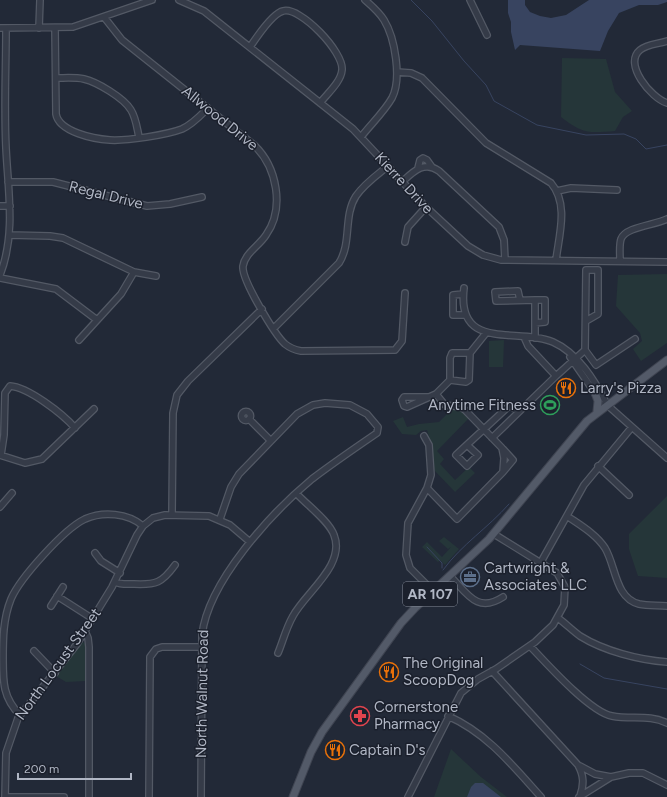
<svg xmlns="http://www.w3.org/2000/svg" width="667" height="797" viewBox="0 0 667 797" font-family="Figtree,sans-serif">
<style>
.green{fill:#253639}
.water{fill:#384460}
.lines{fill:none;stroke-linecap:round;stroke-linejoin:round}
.stream{stroke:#384460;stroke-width:1}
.minor-casing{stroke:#535965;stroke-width:8}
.major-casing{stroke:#3f4451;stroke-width:9}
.minor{stroke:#353b48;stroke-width:5.5}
.major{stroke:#535a68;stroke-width:7}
.labels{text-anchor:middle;stroke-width:3;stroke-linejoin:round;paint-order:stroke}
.shield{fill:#1b202c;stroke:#838996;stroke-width:1}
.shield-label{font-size:14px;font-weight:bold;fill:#b0b6c4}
.street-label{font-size:15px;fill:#b0b6c4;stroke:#1b202c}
.poi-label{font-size:15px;fill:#b0b6c4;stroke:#1b202c;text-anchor:start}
</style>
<rect width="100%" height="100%" fill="#222937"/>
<path class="green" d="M562,58L606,59L615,92L632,111L623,117L615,131C588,133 583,134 561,117Z
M667,274V343L641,361L633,349L642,341L640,333L616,306L618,275Z
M504,340L503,367H489V341Z
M452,409L462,410L469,418L437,451L444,459L440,464L455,480L469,467L475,473L455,492L434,470L432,446L427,430L421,431L416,435L402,434L393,421L403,417L407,427L419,424L439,422Z
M667,496V578L638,576L629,549V534Z
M444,537L459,549L445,565L440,560L438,562L422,547L427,542L442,557L451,547L448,549L439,541Z
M83,642L86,644V681L66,682L56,676L79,643Z
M451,749L481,777L507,797H434Z"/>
<path class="water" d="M508,0H525V5L530,12L540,16L551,18L566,15L589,0H667V2L658,5H639L619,13L608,31L600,51L520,45L515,50L511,32V22L508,13Z
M475,783H483L501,797H467L471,787Z"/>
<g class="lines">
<path class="stream" d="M411,0L432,21L464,61L486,85L494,101L537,125L586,135L624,134L636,139L646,149L667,145
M427,547L442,563V568
M443,570C462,544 488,528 509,504
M580,664L604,678L667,689"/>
<defs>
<path id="minor" d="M179,0L204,11L353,129L426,207L468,246L483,255L501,260L667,262
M470,0L487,35
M104,17L122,40L254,145C277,167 285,208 266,235C259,246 245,253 243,266C241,279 275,335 285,344C290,348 295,350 301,351L395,350L402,341L405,293
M0,28L73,27L152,0
M39,28L40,0
M55,28L56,114C59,132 94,139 110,140C127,141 166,135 182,129C193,124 200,116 208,108
M667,41C658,44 647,44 640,50C623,64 651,98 667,103
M250,47C256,38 273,13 283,11C300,6 344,52 342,70C341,82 327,94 320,103
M397,72L411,73L422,78L486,143L551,183C569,204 559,235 556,260
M56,78C65,78 75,77 84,79C97,82 124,98 131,110C136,118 137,128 139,137
M361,137C371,124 384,112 392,98C402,79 395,38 384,20C379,12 372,6 365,0
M418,168L420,160L423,158L427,160L432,167
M8,182H53L147,206L170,204L202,197
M402,182C413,172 424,160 439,171L499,227L504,240L505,260
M557,191L571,188L617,190
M0,206H10
M9,235L50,236L63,238L134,272L156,276
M405,242L408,227L426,207
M620,261C620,254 619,245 621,239C625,227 655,225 667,219
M0,275C16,234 8,190 6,148C4,108 6,68 6,28
M0,278L56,289L97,320
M464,288C456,352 518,327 553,342C578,353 595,381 607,404
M463,294L453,295V315H466
M520,300L518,291L495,292L496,301L535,300V338
M535,300H545V322L535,323
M274,328L339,263C352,243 343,216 356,196C364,184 377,175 388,166
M79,340L121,294L134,272
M585,350L596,365L635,339
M570,357L597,396
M556,376L585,350L586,270H598V314L586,321
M450,380V358L452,353H470
M428,397H404L402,400L404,406L407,407L436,394
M605,403L667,458
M241.5 416a4.5 4.5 0 1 1 9 0a4.5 4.5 0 1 1-9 0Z
M249,419L271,441
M424,436L429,445L431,475L427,488L408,523L406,555L410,568L433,591
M492,438L556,376L528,346L524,337
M467,445L478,455L467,466L456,455C474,438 492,422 510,405L518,412
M503,449L513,460L503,472
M0,455L25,463L42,459L94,409
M1,455L4,435L5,393L10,386C28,387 63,414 75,428
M598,466L629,495
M427,488L457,519L503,472L504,458L502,448L465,410L461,407L445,405L436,394L450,380L466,382L469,380L470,353L486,333
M0,507L12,493
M172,514L173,413L177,395L188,381L262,309
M567,516C580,525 596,534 605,548C616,566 615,598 639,604C648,606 658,605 667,606
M95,553L101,561L120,573
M541,562L584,485L632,427
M450,576C467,593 477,614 503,597
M115,582C121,585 128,584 134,584C156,585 162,583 175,565
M57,596L93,619
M51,606L63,587
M558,618C566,624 573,631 580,636C604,651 639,660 667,662
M85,631L88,638L89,647V797
M530,646C547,664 590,712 612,716C631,720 649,714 667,723
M34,651L55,673
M278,653C283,641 286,628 293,616C305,593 346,565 334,535C329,521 307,505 297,494
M492,671L578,765C584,776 584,784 580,796
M20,715C3,698 3,682 3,659C3,639 3,619 11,599C20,578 64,529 85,519C103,511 128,513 143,526
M448,716C487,733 513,766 541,797
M580,766L595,774L611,777L629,773H643L667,785
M5,797L6,753L18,718L77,644L112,587L137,535L143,526L153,518L165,515L209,516L230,525L250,542
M5,797H64
M149,797L150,657L156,649L162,647H202
M201,797L202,635C208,582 271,513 312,479C333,463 355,448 377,433L378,427L367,414L350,405L325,403L313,405L297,414L239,474L231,487L220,519
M408,797L461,693L478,679L496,669L535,642L553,625L564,605L565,587L557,573L494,534
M579,797L611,777"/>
<path id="major" d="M595,393L598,401L597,411
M293,797L311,752L322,732L401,623L415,608L489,539L587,421L667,360"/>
</defs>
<use href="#minor" class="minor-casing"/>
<use href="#major" class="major-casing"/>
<use href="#minor" class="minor"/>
<use href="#major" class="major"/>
</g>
<defs>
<symbol id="restaurant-ring" viewBox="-11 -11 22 22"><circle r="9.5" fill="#1b202c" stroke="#e8710a" stroke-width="1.5"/><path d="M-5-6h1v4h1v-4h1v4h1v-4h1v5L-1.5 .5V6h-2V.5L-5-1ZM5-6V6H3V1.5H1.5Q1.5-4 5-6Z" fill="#e8710a"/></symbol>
<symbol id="stadium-ring" viewBox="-11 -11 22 22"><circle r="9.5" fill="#1b202c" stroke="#2e9e5b" stroke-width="1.5"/><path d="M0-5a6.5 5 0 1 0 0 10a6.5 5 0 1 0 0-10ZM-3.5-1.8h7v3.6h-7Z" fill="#2e9e5b"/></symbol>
<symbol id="office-ring" viewBox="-11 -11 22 22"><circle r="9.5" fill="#1b202c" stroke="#5c6f8a" stroke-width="1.5"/><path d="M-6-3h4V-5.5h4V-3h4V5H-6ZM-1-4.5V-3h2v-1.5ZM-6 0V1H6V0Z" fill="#5c6f8a"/></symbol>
<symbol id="pharmacy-ring" viewBox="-11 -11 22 22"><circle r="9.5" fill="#1b202c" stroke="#e0444e" stroke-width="1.5"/><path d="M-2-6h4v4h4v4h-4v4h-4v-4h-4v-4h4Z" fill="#e0444e"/></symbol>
</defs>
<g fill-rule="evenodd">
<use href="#restaurant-ring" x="555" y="377" width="22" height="22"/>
<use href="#stadium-ring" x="539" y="394" width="22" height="22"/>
<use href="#office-ring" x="459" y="566" width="22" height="22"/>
<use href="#restaurant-ring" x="378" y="661" width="22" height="22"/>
<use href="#pharmacy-ring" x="349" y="705" width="22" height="22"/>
<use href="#restaurant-ring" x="324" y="739" width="22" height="22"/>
</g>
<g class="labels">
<rect class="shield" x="403" y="582" width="54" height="24" rx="3"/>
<g class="shield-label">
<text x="430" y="599">AR 107</text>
</g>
<g class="street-label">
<text transform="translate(220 118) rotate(39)" y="5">Allwood Drive</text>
<text transform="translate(404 183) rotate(47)" y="5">Kierre Drive</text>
<text transform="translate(106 195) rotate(14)" y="5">Regal Drive</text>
<text transform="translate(58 664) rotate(-54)" y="5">North Locust Street</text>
<text transform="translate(202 694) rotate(-89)" y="5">North Walnut Road</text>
</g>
<g class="poi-label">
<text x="580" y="393">Larry's Pizza</text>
<text x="536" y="410" text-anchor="end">Anytime Fitness</text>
<text x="484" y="573">Cartwright &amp;<tspan x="484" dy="17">Associates LLC</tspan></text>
<text x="403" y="668">The Original<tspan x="403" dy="17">ScoopDog</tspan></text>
<text x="374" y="712">Cornerstone<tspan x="374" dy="17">Pharmacy</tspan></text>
<text x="349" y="755">Captain D's</text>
</g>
</g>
<path d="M18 773v6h113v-6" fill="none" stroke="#b0b6c4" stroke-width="2"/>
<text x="24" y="773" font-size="12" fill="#b0b6c4" stroke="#1b202c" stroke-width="3" paint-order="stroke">200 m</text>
</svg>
